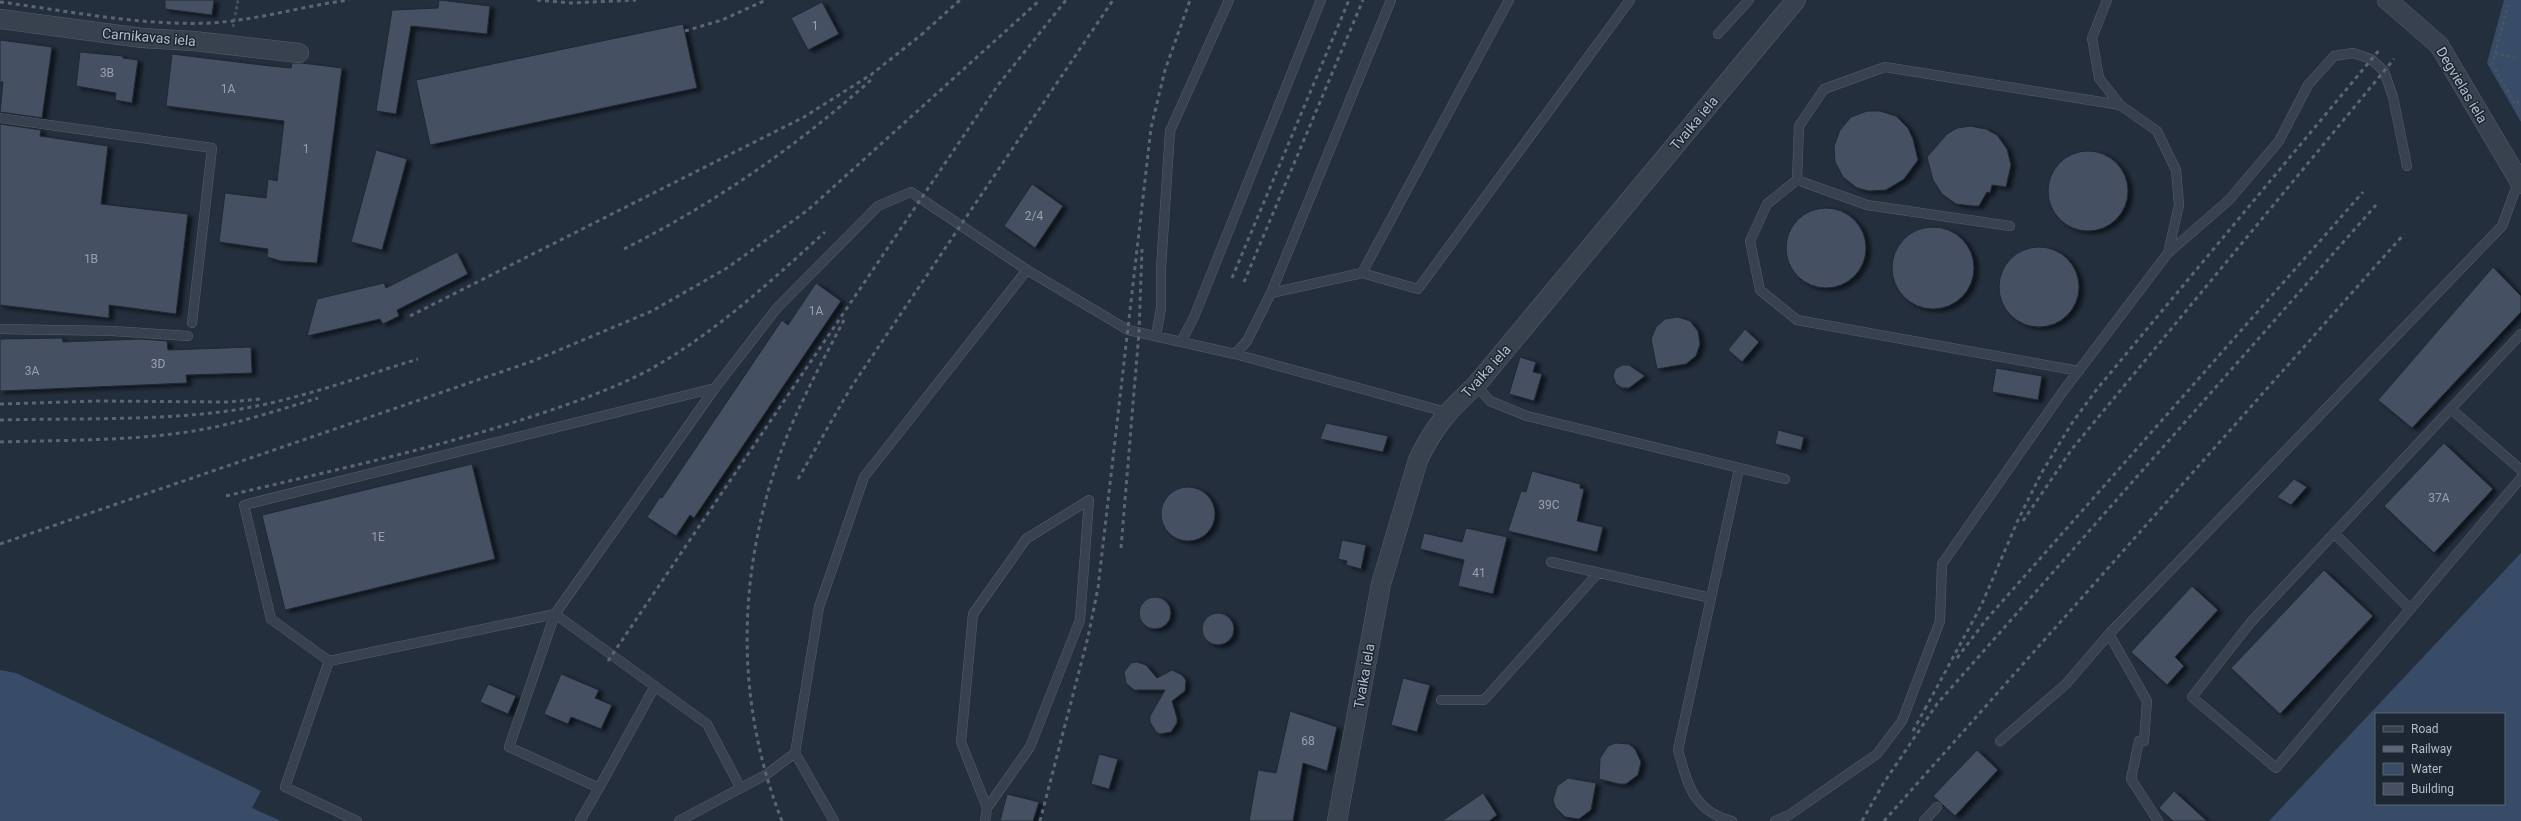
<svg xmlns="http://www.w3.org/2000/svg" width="2521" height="821" viewBox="0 0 2521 821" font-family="Roboto,sans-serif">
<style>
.water{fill:#394c67;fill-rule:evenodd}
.building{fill:#455162;stroke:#1f2835;filter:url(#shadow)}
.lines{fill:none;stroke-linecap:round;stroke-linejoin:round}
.service-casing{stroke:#565f6c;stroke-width:10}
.minor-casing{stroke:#565f6c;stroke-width:20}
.path{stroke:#44595c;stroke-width:2.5;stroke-dasharray:3 3;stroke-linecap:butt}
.service{stroke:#38414e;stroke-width:9}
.minor{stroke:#38414e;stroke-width:19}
.rail{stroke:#5a6575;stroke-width:3;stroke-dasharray:4 4;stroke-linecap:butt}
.labels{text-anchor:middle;stroke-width:3;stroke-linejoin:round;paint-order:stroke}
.number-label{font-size:12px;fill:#98a1af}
.street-label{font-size:14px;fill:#b4bcc9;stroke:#1d2633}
</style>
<defs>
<filter id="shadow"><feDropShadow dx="4.5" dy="2.5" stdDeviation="2" flood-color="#0009"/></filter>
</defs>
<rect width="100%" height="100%" fill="#242f3e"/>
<path class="water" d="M2504,0H2521V122L2487,63Z
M2521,553V821H2269ZM2376,714H2504V804H2376Z
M0,670L16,673L261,791L252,808L281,821H0Z"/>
<path class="building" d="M165,0H214L212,15L165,9Z
M439,0L490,6L487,34L411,26L396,114L376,111L392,10L438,8Z
M822,2L839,34L808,50L791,18Z
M683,24L697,88L430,145L416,80Z
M0,40L52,47L42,118L0,112L3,82H0Z
M80,52L123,56V58L138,60L132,103L115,100L116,93L76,86Z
M172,54L270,66L291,68L292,63H302L342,68L317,263L281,261L267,257L268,249L219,242L225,193L266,198L268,179L277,181L284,121L166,106Z
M1867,111H1880L1896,116L1908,128L1913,139L1918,160L1904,179L1886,190L1869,191L1857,188L1843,177L1835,162L1834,146L1840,130L1851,117Z
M0,124L41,130L40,136L108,146L101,204L188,214L176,314L109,305V318L0,305Z
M1970,126L1986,129L1997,135L2007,149L2011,165L2006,187L1992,185L1990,193L1987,192L1979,206H1973L1956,204L1942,194L1933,180L1927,157L1947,134L1957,128Z
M376,150L407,159L382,250L351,242Z
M2048 191a40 40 0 1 1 80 0a40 40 0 1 1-80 0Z
M1032,184L1063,206L1035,248L1004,226Z
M1786 248a40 40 0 1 1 80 0a40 40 0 1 1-80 0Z
M1892 268a41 41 0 1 1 82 0a41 41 0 1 1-82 0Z
M1999 287a40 40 0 1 1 80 0a40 40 0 1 1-80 0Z
M457,252L468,274L397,310L399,316L383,324L380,319L307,336L317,299L384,283L386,288Z
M2493,267L2521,296V312L2412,428L2378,400Z
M816,283L841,301L694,518L690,515L676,536L647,517L660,497L662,498L782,320L788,325Z
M1678,317L1690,321L1698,331L1700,344L1696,356L1686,364L1657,369L1651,339L1656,327L1665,319Z
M1745,329L1759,342L1742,362L1728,350Z
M62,338L63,342L141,339L167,341L168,350L251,347L252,373L186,375L187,383L0,391V339Z
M1520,357L1536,362L1533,372L1542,374L1534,401L1509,394Z
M1622,365H1629L1645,376L1629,388H1622L1616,384L1613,376L1615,369Z
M1996,368L2042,376L2038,400L1992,392Z
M1326,423L1388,436L1383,452L1320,439Z
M1778,430L1804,437L1801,450L1775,444Z
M2444,443L2493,489L2434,553L2384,506Z
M472,464L495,559L285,610L262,515Z
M1532,471L1580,484V488L1584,489L1577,521L1603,527L1597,552L1508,531L1521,491L1526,492Z
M2294,479L2307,487L2291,505L2277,497Z
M1161 514a27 27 0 1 1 54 0a27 27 0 1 1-54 0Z
M1466,528L1507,537L1493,594L1458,586L1464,560L1420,549L1424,533L1462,542Z
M1342,540L1366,545L1361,569L1346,565L1347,561L1338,559Z
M2324,570L2373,616L2280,714L2231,668Z
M2192,586L2218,610L2175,657L2184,666L2167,685L2131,652Z
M1139 613a16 16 0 1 1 32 0a16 16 0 1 1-32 0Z
M1202 629a16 16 0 1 1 32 0a16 16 0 1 1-32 0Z
M1137,662L1146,665L1157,678L1172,670L1182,675L1186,680L1185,691L1172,701L1177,718V723L1171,732L1160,734L1156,732L1150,722V716L1165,690H1134L1126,683L1124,672L1131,663Z
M561,674L599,690L595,698L612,705L601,729L571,717L568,724L544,714Z
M1403,678L1430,685L1417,732L1391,725Z
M488,684L516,696L508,714L480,702Z
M1290,711L1337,727L1327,771L1303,763L1293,821H1249L1258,770L1276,773Z
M1615,743L1629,744L1635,749L1641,762L1638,775L1626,784H1619L1599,779L1600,758L1608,746Z
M1977,750L1998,770L1955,816L1933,796Z
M1099,754L1118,759L1109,789L1091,784Z
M1568,778L1596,783L1591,810L1579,819L1565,817L1555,807L1553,800L1557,786Z
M2174,791L2207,821H2173L2159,808Z
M1483,793L1497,815L1489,821H1442Z
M1007,794L1039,802L1033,821H1000Z"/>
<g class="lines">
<defs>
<path id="service" d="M2107,0L2092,38L2099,78L2120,105L2157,131L2176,170L2179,205L2168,253
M1718,34L1749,0
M0,118L212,148L192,323
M1797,180L1799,126L1824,89L1885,67L2120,105
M2010,226L1867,205L1797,180L1767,204L1750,241L1760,290L1797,320L2079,371
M1362,273L1418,289L1630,0
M1271,293L1362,273L1509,0
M0,329L113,331L188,336
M2521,334L2251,622L2192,697L2276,768L2521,478
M1156,336L1161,308V268L1170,131L1229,0
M1181,342L1194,317L1321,0
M1235,354L1247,341L1271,293L1391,0
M1476,385L1490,401L1527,416L1785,479
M715,388L244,505L271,619L329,661L555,614L707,724L740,787
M2451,409L2521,470
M2334,533L2410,609
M1551,562L1711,598
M2109,634L2147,701L2144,741H2139L2131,779L2158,821
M329,661L285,787L357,821
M1441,700H1484L1598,573
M2000,741L2066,684L2109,634L2502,226L2519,180
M599,788L655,686
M580,821L599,788L509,747L555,614L715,388L777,308L878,206L911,192L1027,270L1128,330L1235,354L1446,412
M679,821L767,774L795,753
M834,821L795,753L819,607L864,477L1027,270
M985,821L987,808L961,742L973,614L1026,539L1089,500L1080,620L1030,747L987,808
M1732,821C1693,811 1688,785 1678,750L1739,469
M1775,821L1789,815L1877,754L1902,721L1940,621L1942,564L2061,394L2168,253L2229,200L2279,141L2308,85L2334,56L2353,53L2371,59L2384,71L2393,97L2407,166
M1924,821L1937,807"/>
<path id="minor" d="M2387,0L2439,45L2521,184
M0,19L142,38L194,41L299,53
M1337,821L1381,584L1418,460C1434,426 1449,410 1476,385L1796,0"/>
</defs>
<use href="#service" class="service-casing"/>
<use href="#minor" class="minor-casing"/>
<path class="path" d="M233,27L238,0
M2495,53L2516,58
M2492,65L2508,5
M2495,69L2515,104L2521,100"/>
<use href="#service" class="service"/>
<use href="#minor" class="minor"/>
<path class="rail" d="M537,0L571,3L636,0
M0,2C69,11 141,26 211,23C258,20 303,6 349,0
M685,31L722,20L766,0
M921,35L960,0
M624,249C715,203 796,147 872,79
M1232,278L1349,0
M1244,282L1363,0
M410,316L804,117L872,74L926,31
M0,404L99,401L228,402L260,399
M0,420C75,418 153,421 228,411C292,402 356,378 418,359
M0,442C60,440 121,441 180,433C227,427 273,412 318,398
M798,479L850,389L1113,0
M226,496C325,472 425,451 521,420C564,406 609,391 649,370C715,333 770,282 825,232
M2023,521L2072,449L2394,59
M0,544L533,361L652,311L727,268L808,210L1040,0
M1121,548L1139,332L1142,249
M1957,658L1986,620L2363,192
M608,661L998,85L1066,0
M1925,709L1981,606L2018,520L2042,472L2072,423L2097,389L2380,49
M1913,731L1927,705
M782,821C735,702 737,577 779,457C796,409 821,364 844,320
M1040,821L1088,637L1098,588L1151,128L1165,70L1190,0
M1862,821L1883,784L1937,704L2376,205
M1884,821L2404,234"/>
</g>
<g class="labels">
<g class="number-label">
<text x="815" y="30">1</text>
<text x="107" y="77">3B</text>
<text x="228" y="93">1A</text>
<text x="306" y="153">1</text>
<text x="1034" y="220">2/4</text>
<text x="91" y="263">1B</text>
<text x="816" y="315">1A</text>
<text x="158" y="368">3D</text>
<text x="32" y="375">3A</text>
<text x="2439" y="502">37A</text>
<text x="1549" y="509">39C</text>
<text x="378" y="541">1E</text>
<text x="1479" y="577">41</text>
<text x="1308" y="745">68</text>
</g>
<g class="street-label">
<text transform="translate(149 37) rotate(5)" y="5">Carnikavas iela</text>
<text transform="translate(2462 85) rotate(59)" y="5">Degvielas iela</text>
<text transform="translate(1694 123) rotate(-50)" y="5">Tvaika iela</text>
<text transform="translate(1486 371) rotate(-48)" y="5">Tvaika iela</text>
<text transform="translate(1364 676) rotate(-80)" y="5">Tvaika iela</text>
</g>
</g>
<rect x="2375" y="713" width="130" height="92" fill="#1d2633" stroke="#59626f"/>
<rect x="2383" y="726" width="20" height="6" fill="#38414e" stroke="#59626f"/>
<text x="2411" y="733" font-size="12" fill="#b4bcc9">Road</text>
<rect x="2383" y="746" width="20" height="6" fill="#5a6575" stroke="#59626f"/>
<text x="2411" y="753" font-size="12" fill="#b4bcc9">Railway</text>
<rect x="2383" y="763" width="20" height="12" fill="#394c67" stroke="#59626f"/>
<text x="2411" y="773" font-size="12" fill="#b4bcc9">Water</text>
<rect x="2383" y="783" width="20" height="12" fill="#455162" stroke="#59626f"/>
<text x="2411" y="793" font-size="12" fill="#b4bcc9">Building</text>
</svg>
